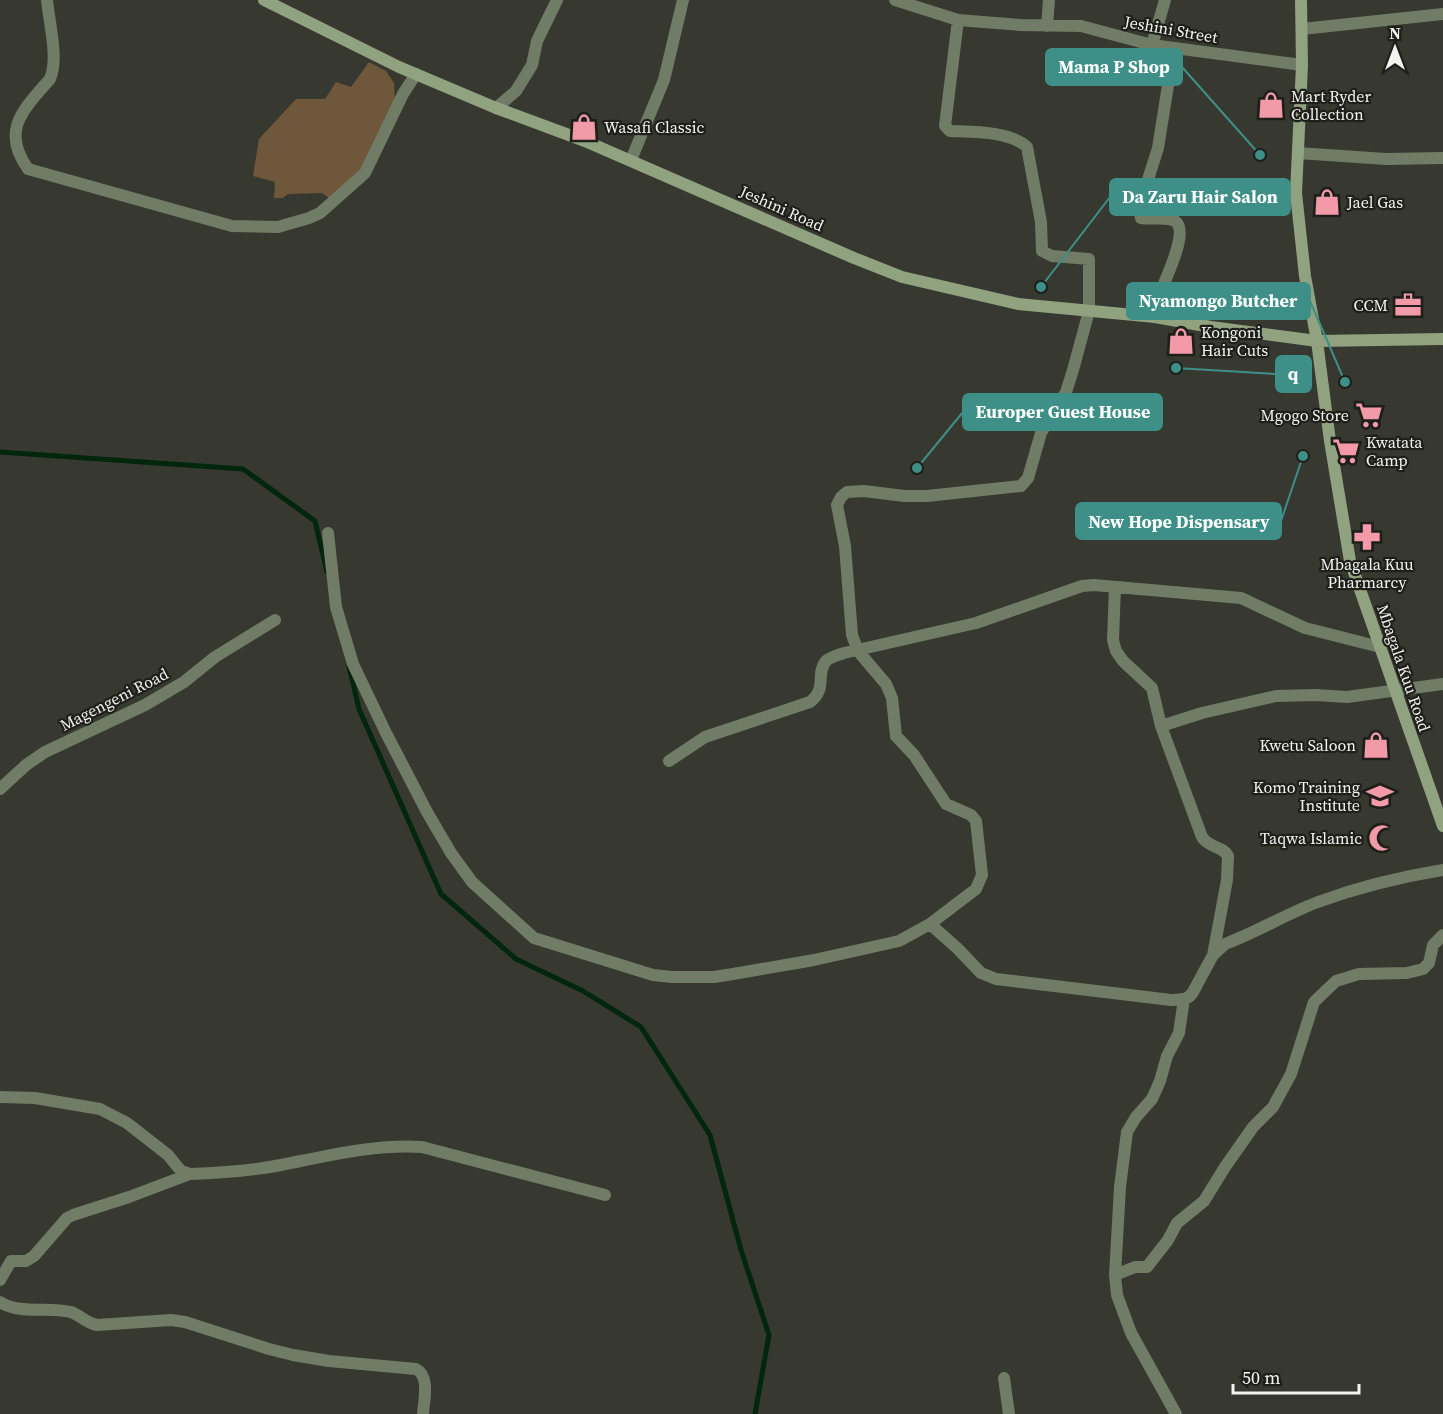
<svg xmlns="http://www.w3.org/2000/svg" width="1443" height="1414" viewBox="0 0 1443 1414" font-family="'Source Serif 4',serif">
<style>
.green{fill:#6f573c}
.lines{fill:none;stroke-linecap:round;stroke-linejoin:round}
.stream{stroke:#00260d;stroke-width:5}
.street{stroke:#707c66;stroke-width:12}
.secondary{stroke:#90a27f;stroke-width:12}
.labels{text-anchor:middle;stroke-width:4.5;stroke-linejoin:round;paint-order:stroke}
.street-label{font-size:16px;fill:#f3f4ee;stroke:#1e1f1b}
.poi-label{font-size:16px;fill:#f3f4ee;stroke:#1e1f1b;text-anchor:start}
.leader{fill:none;stroke:#3d8f88;stroke-width:2}
.callout-dot{fill:#3d8f88;stroke:#1e1f1b;stroke-width:2}
.callout{fill:#3d8f88;stroke:#3d8f88;stroke-width:2}
.callout-label{font-size:18px;text-anchor:middle;font-weight:bold;fill:#fff}
</style>
<rect width="100%" height="100%" fill="#37382f"/>
<path class="green" d="M369,62L386,71L394,83L395,104L370,163L329,198L322,193L288,194L283,198H274L275,182L253,176L259,139L296,99H325L336,82L351,87Z"/>
<g class="lines">
<path class="stream" d="M0,452L243,469L315,521L327,572
M349,666L359,709L441,894L516,959L583,991L641,1027L710,1135L741,1250L769,1335L755,1414"/>
<path class="street" d="M47,0C49,23 59,58 50,79C24,109 0,130 28,169L232,226L278,227L309,218L320,213L365,173L403,94L416,74
M895,0L958,20L1020,25L1081,26L1152,45L1302,65
M1047,26L1049,0
M1302,29L1443,14
M1152,45L1165,0
M496,108L516,91L532,65L537,41L557,0
M1298,153L1386,159L1443,158
M631,160L664,80L683,0
M1155,317C1158,306 1160,295 1164,284C1168,272 1189,231 1175,221C1167,216 1151,220 1141,218L1139,208L1158,148L1169,79L1171,48
M328,533L336,607L353,664L386,733L427,812L451,853L472,882L534,938L653,975L672,977H714L733,974L814,960L899,941L930,924L976,889L982,875L976,821L971,815L946,804L914,755L896,736L892,698L886,684L858,651L852,635L845,546L837,505L841,497L847,492L864,491L904,496H927L1021,486L1028,478L1041,433L1066,392L1073,370L1089,311V259L1052,256L1042,251L1041,222L1027,147C1010,131 972,132 950,131L945,126L958,20
M1115,587L1113,640L1116,651L1123,661L1152,688L1161,726L1202,837C1209,848 1223,846 1228,856L1227,880L1213,955
M1161,726L1202,713L1276,696L1316,695L1347,697L1443,684
M669,761L705,737L810,702C828,688 815,674 826,661C830,657 838,655 844,653L976,623L1082,586L1094,585L1241,598L1305,628L1380,647
M0,789L26,765L45,752L145,705L184,682L215,657L275,620
M930,924L957,948L981,973L996,979L1171,1000C1180,999 1188,1001 1193,992L1213,955L1225,944C1257,932 1286,914 1318,902C1359,887 1400,877 1443,870
M0,1097L35,1098L100,1109L127,1123L168,1155L181,1171L190,1174C220,1173 251,1171 281,1165C327,1156 374,1144 422,1147L605,1195
M1115,1275L1135,1267H1147L1168,1240L1177,1223L1204,1201L1225,1167L1253,1127L1273,1107L1291,1074L1314,1002L1336,981L1359,974L1407,973L1423,969L1429,963L1433,945L1443,935
M0,1280L11,1261H26L34,1256L67,1218L73,1215L129,1197L190,1174
M0,1302C21,1315 48,1306 71,1312C80,1315 86,1323 97,1325L171,1320L185,1322L269,1349L293,1355L329,1361L416,1369C430,1376 424,1400 423,1414
M1004,1378L1009,1414
M1176,1414L1131,1333L1117,1295L1115,1275L1120,1187L1127,1132L1136,1117L1152,1099L1160,1081L1167,1056L1179,1033L1184,999"/>
<path class="secondary" d="M264,0L399,67L496,108L585,141L854,258L902,277L1018,304L1155,317L1211,327L1317,341L1443,339
M1301,0L1302,65L1296,193L1305,276L1317,341L1330,441L1350,561L1443,826"/>
</g>
<defs>
<symbol id="shop-bare" viewBox="-9 -9 18 18"><path d="M-5-2.5h2.3a2.7 3.5 0 0 1 5.4 0H5L5.5 6h-11ZM-1.5-2.5h3a1.5 2.3 0 0 0-3 0Z" fill="#f39aa9" stroke="#1e1f1b" stroke-width="2.5" paint-order="stroke"/></symbol>
<symbol id="office-bare" viewBox="-9 -9 18 18"><path d="M-6-3h4V-5.5h4V-3h4V5H-6ZM-1-4.5V-3h2v-1.5ZM-6 0V1H6V0Z" fill="#f39aa9" stroke="#1e1f1b" stroke-width="2.5" paint-order="stroke"/></symbol>
<symbol id="supermarket-bare" viewBox="-9 -9 18 18"><path d="M-6-5.5h2.5l.6 2H6L4.5 2H-2.5L-4.4-4H-6ZM-1.5 3.2a1.3 1.3 0 1 0 .1 0ZM3 3.2a1.3 1.3 0 1 0 .1 0Z" fill="#f39aa9" stroke="#1e1f1b" stroke-width="2.5" paint-order="stroke"/></symbol>
<symbol id="pharmacy-bare" viewBox="-9 -9 18 18"><path d="M-2-6h4v4h4v4h-4v4h-4v-4h-4v-4h4Z" fill="#f39aa9" stroke="#1e1f1b" stroke-width="2.5" paint-order="stroke"/></symbol>
<symbol id="school-bare" viewBox="-9 -9 18 18"><path d="M0-5L7-2L0 1L-7-2ZM-4 1L0 2.5L4 1V4Q0 6-4 4Z" fill="#f39aa9" stroke="#1e1f1b" stroke-width="2.5" paint-order="stroke"/></symbol>
<symbol id="mosque-bare" viewBox="-9 -9 18 18"><path d="M3.5-4.9A6 6 0 1 0 3.5 4.9A5 5 0 1 1 3.5-4.9Z" fill="#f39aa9" stroke="#1e1f1b" stroke-width="2.5" paint-order="stroke"/></symbol>
</defs>
<g fill-rule="evenodd">
<use href="#shop-bare" x="1252" y="86" width="38" height="38"/>
<use href="#shop-bare" x="565" y="108" width="38" height="38"/>
<use href="#shop-bare" x="1308" y="183" width="38" height="38"/>
<use href="#office-bare" x="1389" y="286" width="38" height="38"/>
<use href="#shop-bare" x="1162" y="322" width="38" height="38"/>
<use href="#supermarket-bare" x="1350" y="396" width="38" height="38"/>
<use href="#supermarket-bare" x="1327" y="432" width="38" height="38"/>
<use href="#pharmacy-bare" x="1348" y="518" width="38" height="38"/>
<use href="#shop-bare" x="1357" y="726" width="38" height="38"/>
<use href="#school-bare" x="1361" y="777" width="38" height="38"/>
<use href="#mosque-bare" x="1363" y="819" width="38" height="38"/>
</g>
<g class="labels">
<g class="street-label">
<text transform="translate(1171 29) rotate(10)" y="6">Jeshini Street</text>
<text transform="translate(782 208) rotate(24)" y="6">Jeshini Road</text>
<text transform="translate(1404 668) rotate(71)" y="6">Mbagala Kuu Road</text>
<text transform="translate(114 699) rotate(-27)" y="6">Magengeni Road</text>
</g>
<g class="poi-label">
<text x="1291" y="102">Mart Ryder<tspan x="1291" dy="18">Collection</tspan></text>
<text x="604" y="133">Wasafi Classic</text>
<text x="1347" y="208">Jael Gas</text>
<text x="1388" y="311" text-anchor="end">CCM</text>
<text x="1201" y="338">Kongoni<tspan x="1201" dy="18">Hair Cuts</tspan></text>
<text x="1349" y="421" text-anchor="end">Mgogo Store</text>
<text x="1366" y="448">Kwatata<tspan x="1366" dy="18">Camp</tspan></text>
<text x="1367" y="570" text-anchor="middle">Mbagala Kuu<tspan x="1367" dy="18">Pharmarcy</tspan></text>
<text x="1356" y="751" text-anchor="end">Kwetu Saloon</text>
<text x="1360" y="793" text-anchor="end">Komo Training<tspan x="1360" dy="18">Institute</tspan></text>
<text x="1362" y="844" text-anchor="end">Taqwa Islamic</text>
</g>
</g>
<path class="leader" d="M1260 155L1182 67M1041 287L1110 197M1345 382L1310 301M1176 368L1276 374M917 468L963 412M1303 456L1281 521"/>
<g class="callout-dot">
<circle cx="1260" cy="155" r="6"/>
<circle cx="1041" cy="287" r="6"/>
<circle cx="1345" cy="382" r="6"/>
<circle cx="1176" cy="368" r="6"/>
<circle cx="917" cy="468" r="6"/>
<circle cx="1303" cy="456" r="6"/>
</g>
<g class="callout">
<rect x="1046" y="49" width="136" height="36" rx="6"/>
<rect x="1110" y="179" width="180" height="36" rx="6"/>
<rect x="1127" y="283" width="183" height="36" rx="6"/>
<rect x="1276" y="356" width="35" height="36" rx="6"/>
<rect x="963" y="394" width="199" height="36" rx="6"/>
<rect x="1076" y="503" width="205" height="36" rx="6"/>
</g>
<g class="callout-label">
<text x="1114" y="73">Mama P Shop</text>
<text x="1200" y="203">Da Zaru Hair Salon</text>
<text x="1218" y="307">Nyamongo Butcher</text>
<text x="1293" y="380">q</text>
<text x="1063" y="418">Europer Guest House</text>
<text x="1179" y="528">New Hope Dispensary</text>
</g>
<g transform="translate(1395 48)" stroke="#1e1f1b" stroke-width="4.5" paint-order="stroke">
<path d="M0-4.5L10 22L0 15L-10 22Z" fill="#f3f4ee"/>
<text y="-9" font-size="16" font-weight="bold" text-anchor="middle" fill="#f3f4ee">N</text>
</g>
<path d="M1233 1384v9h126v-9" fill="none" stroke="#f3f4ee" stroke-width="3"/>
<text x="1242" y="1384" font-size="18" fill="#f3f4ee" stroke="#1e1f1b" stroke-width="4.5" paint-order="stroke">50 m</text>
</svg>
